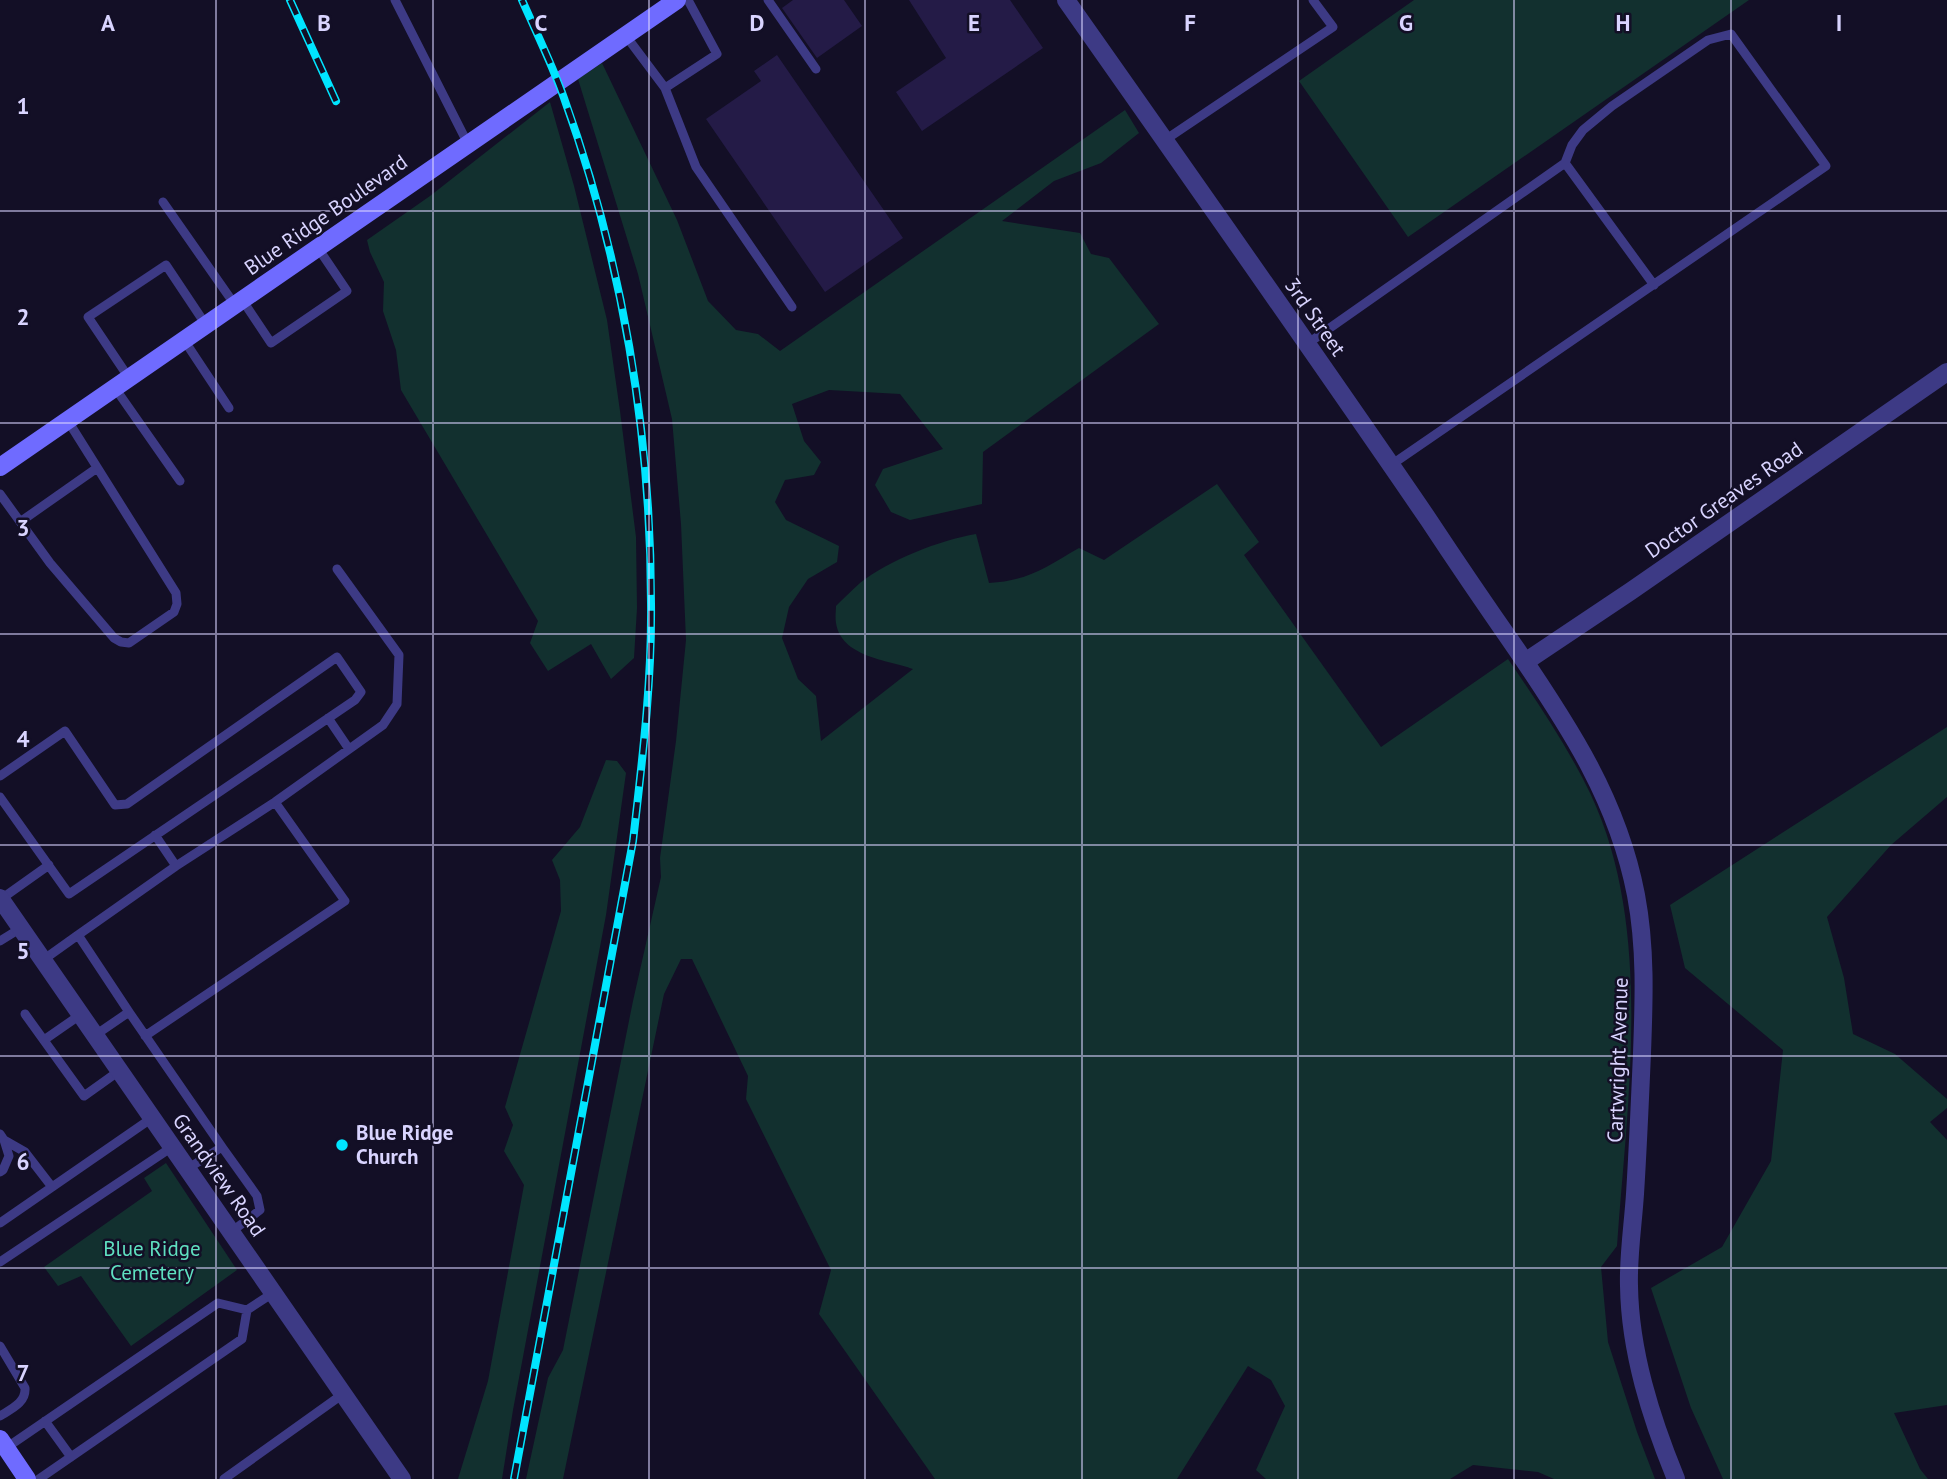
<svg xmlns="http://www.w3.org/2000/svg" width="1947" height="1479" viewBox="0 0 1947 1479" font-family="'PT Sans',sans-serif">
<style>
.green{fill:#12302f}
.building{fill:#241b47}
.lines{fill:none;stroke-linecap:round;stroke-linejoin:round}
.service{stroke:#3d3a85;stroke-width:9}
.minor{stroke:#3d3a85;stroke-width:18}
.tertiary{stroke:#3d3a85;stroke-width:18}
.secondary{stroke:#6f6bff;stroke-width:18}
.rail-casing{stroke:#00e5ff;stroke-width:8}
.rail{stroke:#130f26;stroke-width:5;stroke-dasharray:16;stroke-linecap:butt}
.grid{fill:none;stroke:#d9d4ff;stroke-width:2;stroke-opacity:0.55}
.poi-dot{fill:#00e5ff;stroke:#130f26;stroke-width:2.5}
.labels{text-anchor:middle;stroke-width:5;stroke-linejoin:round;paint-order:stroke}
.street-label{font-size:21px;fill:#d9d4ff;stroke:#130f26}
.poi-label{font-size:21px;font-weight:bold;fill:#d9d4ff;stroke:#130f26;text-anchor:start}
.park-label{font-size:21px;fill:#5fe0c0;stroke:#130f26}
.grid-label{font-size:23px;text-anchor:middle;font-weight:bold;fill:#d9d4ff;stroke:#130f26;stroke-width:5;stroke-linejoin:round;paint-order:stroke}
</style>
<rect width="100%" height="100%" fill="#130f26"/>
<path class="green" d="M1414,0H1749L1408,237L1299,81Z
M602,63L677,220L708,301L736,330L758,334L780,351L1125,110L1139,133L1101,163L1054,181L1002,221L1080,233L1091,254L1109,258L1159,324L983,452L982,504L910,520L891,512L875,485L883,469L943,449L900,394L829,390L792,404L804,441L821,462L814,475L785,480L775,502L786,520L839,546L837,562L808,579L789,607L782,638L798,679L816,696L821,741L913,669C888,660 841,657 836,623C835,617 836,611 836,606C844,598 852,590 860,583C889,560 940,540 976,534L989,583C1028,581 1046,567 1079,548L1104,560L1217,484L1259,542L1244,555L1381,747L1508,659C1538,703 1568,747 1591,795C1654,930 1627,1102 1617,1246L1601,1267L1608,1342L1637,1432L1655,1479H1554L1538,1472L1473,1465L1450,1479H1266L1256,1470L1285,1406L1271,1380L1248,1366L1177,1479H935L819,1314L831,1270L746,1099L748,1076L692,959H681L664,994L563,1479H526L548,1378L563,1350L633,1001L661,877L660,858L676,741L686,640L681,524L672,419L638,274L578,79Z
M550,102L574,186L607,320L620,411L636,537L637,608L634,658L611,679L591,644L548,671L530,643L538,621L401,390L396,350L383,311L384,282L370,252L367,240L430,196Z
M1947,727V797L1891,845L1827,917L1844,978L1853,1034L1895,1054L1947,1099V1108L1930,1122L1947,1140V1405L1894,1413L1920,1469L1928,1479H1723L1691,1408L1651,1288L1722,1247L1771,1161L1783,1050L1685,968L1670,905Z
M606,760L617,761L626,773L606,915L513,1410L502,1479H458L488,1381L524,1185L504,1151L513,1125L505,1107L561,911L560,880L552,860L580,827Z
M166,1163L237,1270L131,1346L81,1276L58,1286L44,1267L152,1191L144,1178Z"/>
<path class="building" d="M793,0H844L862,26L817,58L782,8Z
M909,0H1010L1043,48L922,131L896,92L946,58Z
M777,55L903,238L825,292L706,119L761,81L754,71Z"/>
<g class="lines">
<path class="service" d="M395,0L468,144
M768,0L816,69
M626,36L665,88L717,54L688,0
M665,88L696,167L792,307
M1165,140L1333,27L1313,0
M163,202L235,305
M243,301L271,343L347,291L318,248
M184,340L229,408
M1307,344L1565,163L1654,285
M129,378L88,317L166,265L206,325
M115,388L180,481
M1391,465L1826,166L1731,34L1708,40L1612,106L1583,130L1572,145L1565,163
M0,494L50,563L114,638L121,642L129,643L174,612L177,604L176,593L68,421
M20,522L97,468
M328,718L349,749
M0,776L65,731L115,805L127,804L337,657L361,692L355,700L69,894L0,797
M155,835L176,866
M1,899L49,865
M78,935L176,866L275,802L383,725L397,704L399,655L337,569
M0,941L21,928
M43,960L78,935L129,1012
M25,1014L84,1096L119,1071
M94,1036L129,1012L222,1147
M145,1036L345,901L275,802
M44,1040L80,1015
M0,1134L4,1140L9,1156L3,1170L0,1172
M4,1140L25,1152L52,1187
M187,1169L222,1147L257,1196L260,1210L231,1232
M0,1223L152,1118
M0,1262L172,1147
M0,1346L25,1388C26,1403 11,1409 0,1416
M45,1421L71,1457
M6,1448L218,1303L247,1310
M39,1479L242,1339L247,1310L273,1293
M224,1479L343,1394"/>
<path class="minor" d="M1066,0C1187,172 1309,345 1428,519C1457,563 1487,607 1517,650C1570,728 1618,801 1636,895C1646,948 1644,1000 1642,1053C1640,1100 1638,1147 1635,1194C1633,1225 1628,1256 1629,1286C1630,1352 1651,1418 1676,1479
M1525,662L1631,591L1947,372"/>
<path class="tertiary" d="M0,898L402,1479"/>
<path class="secondary" d="M0,467L677,0
M0,1439L27,1479"/>
<defs>
<path id="rail" d="M290,0L336,101
M514,1479L633,841C642,762 652,683 651,603C651,432 622,259 564,98C552,64 536,32 522,0"/>
</defs>
<use href="#rail" class="rail-casing"/>
<use href="#rail" class="rail"/>
</g>
<path class="grid" d="M216,0V1479M433,0V1479M649,0V1479M865,0V1479M1082,0V1479M1298,0V1479M1514,0V1479M1731,0V1479M0,211H1947M0,423H1947M0,634H1947M0,845H1947M0,1056H1947M0,1268H1947"/>
<circle class="poi-dot" cx="342" cy="1145" r="7"/>
<g class="labels">
<g class="street-label">
<text transform="translate(326 215) rotate(-35)" y="7">Blue Ridge Boulevard</text>
<text transform="translate(1315 317) rotate(55)" y="7">3rd Street</text>
<text transform="translate(1724 500) rotate(-35)" y="7">Doctor Greaves Road</text>
<text transform="translate(1618 1060) rotate(-88)" y="7">Cartwright Avenue</text>
<text transform="translate(219 1175) rotate(55)" y="7">Grandview Road</text>
</g>
<g class="poi-label">
<text x="356" y="1140">Blue Ridge<tspan x="356" dy="24">Church</tspan></text>
</g>
<g class="park-label">
<text x="152" y="1256">Blue Ridge<tspan x="152" dy="24">Cemetery</tspan></text>
</g>
</g>
<g class="grid-label">
<text x="108" y="31">A</text>
<text x="324" y="31">B</text>
<text x="541" y="31">C</text>
<text x="757" y="31">D</text>
<text x="974" y="31">E</text>
<text x="1190" y="31">F</text>
<text x="1406" y="31">G</text>
<text x="1623" y="31">H</text>
<text x="1839" y="31">I</text>
<text x="23" y="114">1</text>
<text x="23" y="325">2</text>
<text x="23" y="536">3</text>
<text x="23" y="747">4</text>
<text x="23" y="959">5</text>
<text x="23" y="1170">6</text>
<text x="23" y="1381">7</text>
</g>
</svg>
